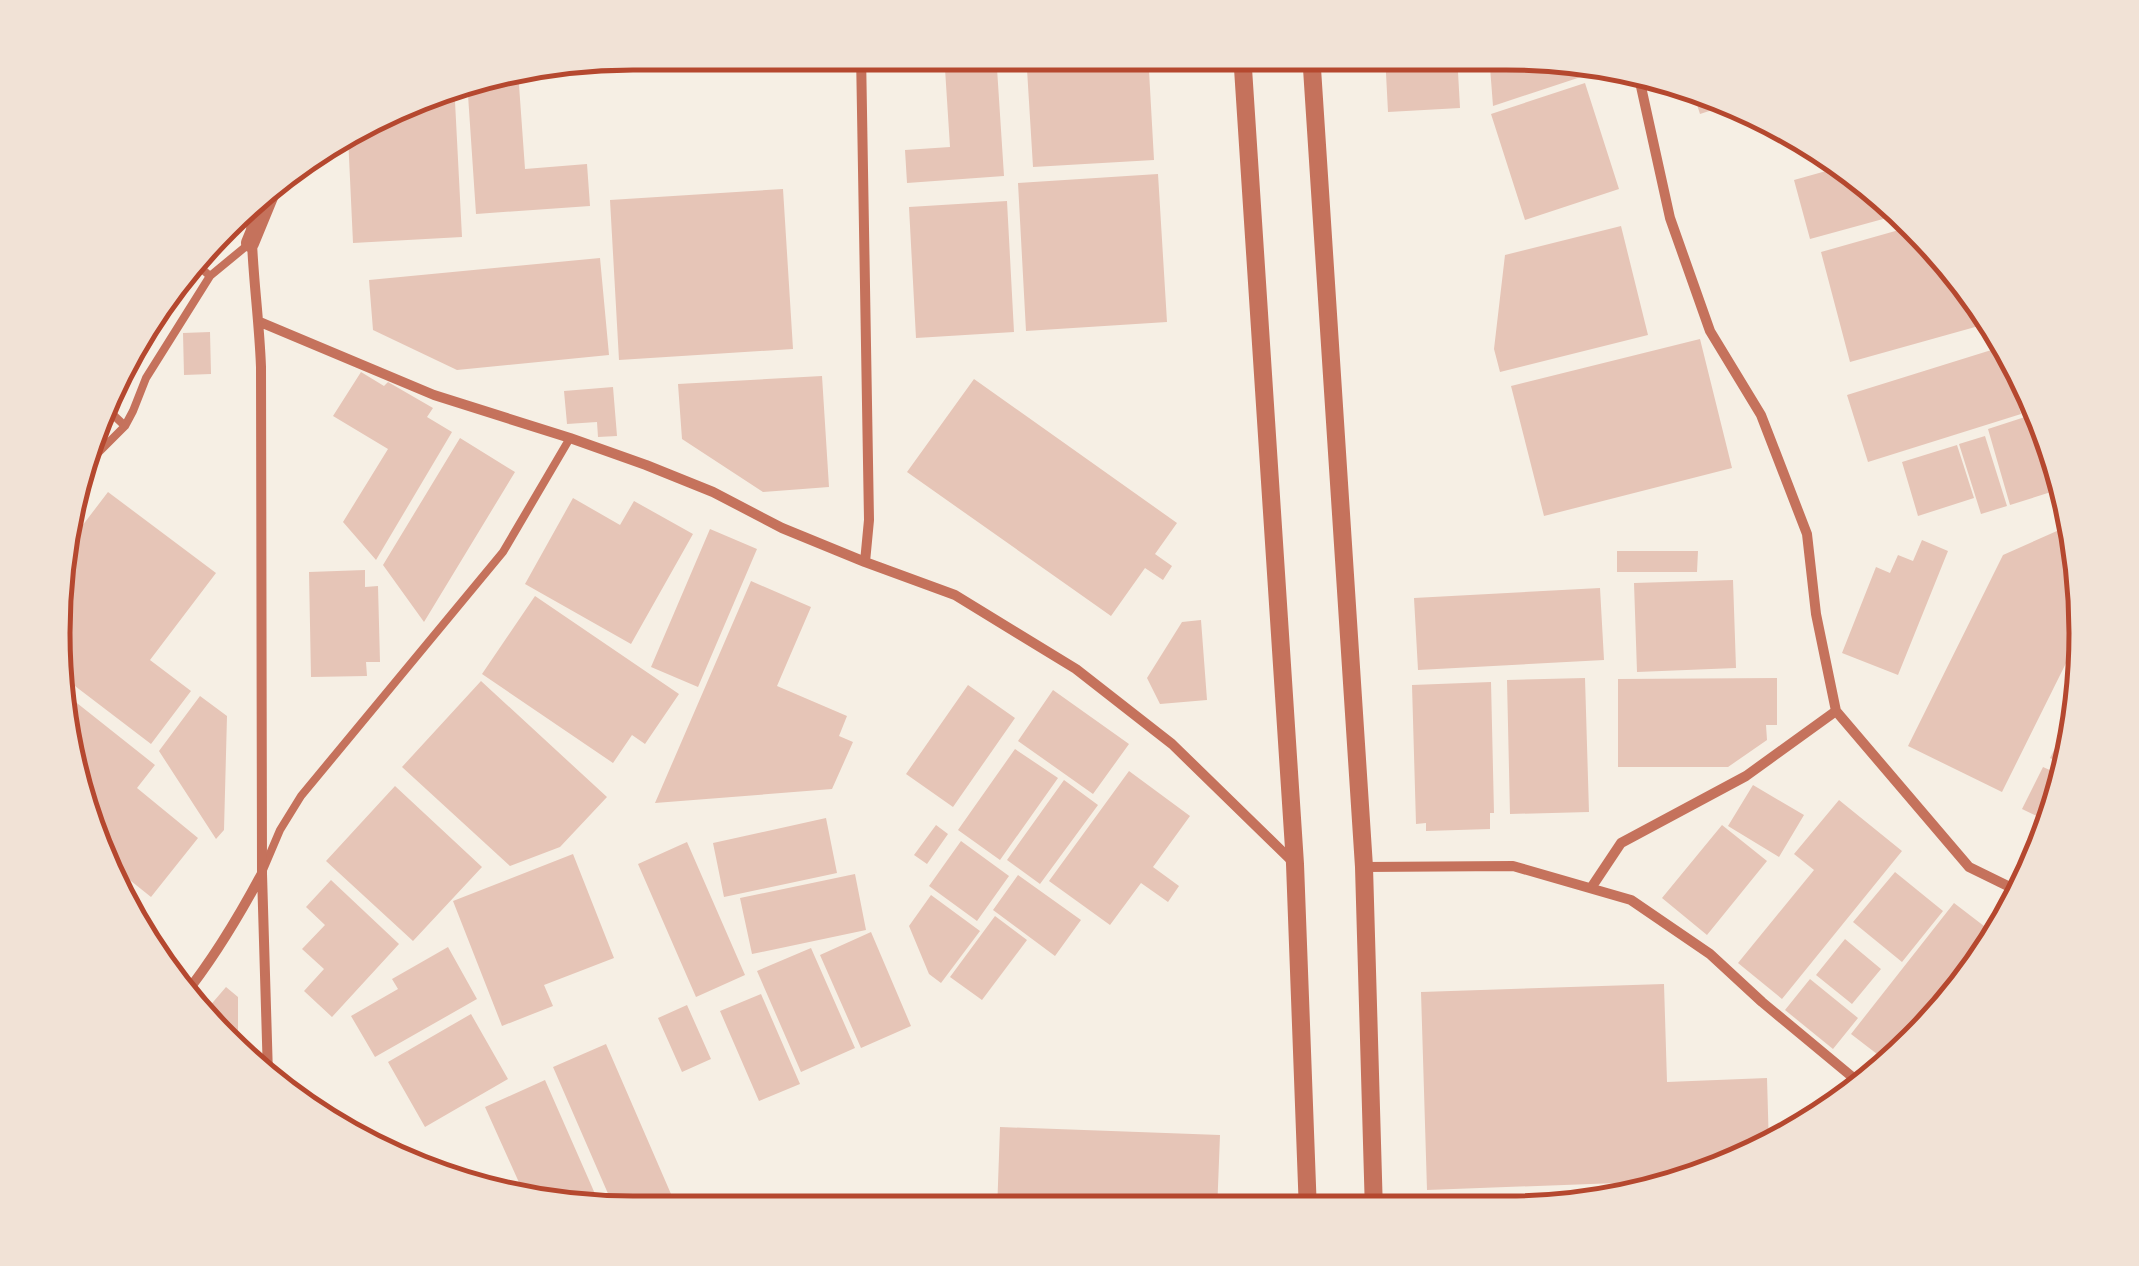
<svg xmlns="http://www.w3.org/2000/svg" width="2139" height="1266" viewBox="0 0 2139 1266" font-family="'Space Grotesk',sans-serif">
<style>
.building{fill:#e6c5b7}
.lines{fill:none;stroke-linecap:round;stroke-linejoin:round}
.service{stroke:#c5725c;stroke-width:8}
.minor{stroke:#c5725c;stroke-width:10}
.tertiary{stroke:#c5725c;stroke-width:18}
.rim{fill:none;stroke:#b5482f;stroke-width:5}
</style>
<rect width="100%" height="100%" fill="#f6efe4"/>
<path class="building" d="M944,53H996L1004,176L907,183L905,150L950,147Z
M1026,53H1148L1154,160L1033,167Z
M1385,54H1457L1460,108L1388,112Z
M1489,54H1545L1611,67L1493,106Z
M518,71L525,169L587,164L590,206L476,214L467,80Z
M454,82L462,237L353,243L348,136L447,83Z
M1585,83L1619,189L1525,220L1491,114Z
M1690,83H1693L1734,103L1700,114Z
M1844,166L1894,216L1810,239L1794,180Z
M1158,174L1167,322L1026,331L1018,183Z
M783,189L793,349L619,360L610,200Z
M1007,201L1014,332L916,338L909,207Z
M1621,226L1648,335L1500,372L1494,349L1505,255Z
M1906,228L1988,310L1993,322L1850,362L1821,252Z
M600,258L609,355L457,370L373,330L369,280Z
M173,286L132,357L130,355L151,310Z
M210,332L211,374L184,375L183,333Z
M1700,339L1732,468L1544,516L1511,386Z
M2001,347L2021,414L1868,462L1847,395Z
M361,372L384,386L388,382L433,408L427,417L452,432L376,560L343,522L388,449L333,416Z
M822,376L829,487L763,492L682,439L678,384Z
M974,379L1177,523L1155,554L1172,566L1163,580L1145,568L1111,616L907,472Z
M613,387L617,436L598,437L597,422L567,424L564,391Z
M2028,416L2051,492L2010,505L1988,429Z
M1985,436L2007,506L1981,514L1959,444Z
M460,438L515,472L424,622L383,565Z
M1957,445L1974,498L1918,516L1902,462Z
M108,492L216,573L150,660L191,691L151,744L54,670L66,547Z
M573,498L620,525L634,501L693,534L631,644L525,584Z
M2075,523V645L2002,792L1908,746L2003,555Z
M710,529L757,549L698,687L651,667Z
M1922,540L1948,551L1898,675L1842,653L1876,567L1890,573L1898,555L1913,561Z
M1617,551H1698L1697,572H1617Z
M365,570V587L378,586L380,662H366L367,676L311,677L309,572Z
M1733,580L1736,668L1637,672L1634,583Z
M751,581L811,607L777,686L847,716L839,736L853,742L832,789L655,803Z
M1600,588L1604,660L1418,670L1414,598Z
M535,596L679,694L645,744L632,735L613,763L482,674Z
M1201,620L1207,700L1160,704L1147,678L1182,622Z
M1585,678L1589,812L1510,814L1507,680Z
M1777,678V725H1766L1767,740L1728,767H1618V679Z
M481,681L607,797L560,847L510,866L402,767Z
M1491,682L1494,813H1490V829L1426,831V823L1416,824L1412,685Z
M968,685L1015,718L953,807L906,774Z
M58,688L155,765L137,788L198,838L151,897L96,853Z
M1053,690L1129,744L1093,794L1018,741Z
M200,696L227,716L224,830L216,839L159,751Z
M2075,709V746L2067,766L2050,758Z
M1015,749L1058,778L1000,860L958,830Z
M2043,767L2063,776L2045,820L2022,809Z
M1129,771L1190,816L1153,867L1179,886L1168,902L1141,883L1110,925L1049,881Z
M1064,780L1098,805L1040,884L1007,860Z
M1753,785L1804,815L1779,857L1728,826Z
M395,786L482,867L413,941L326,861Z
M1839,800L1902,851L1782,999L1738,963L1814,870L1794,854Z
M826,818L837,873L724,897L713,843Z
M936,825L948,834L927,864L914,855Z
M1722,825L1767,861L1707,935L1662,898Z
M961,841L1009,876L977,921L929,886Z
M687,842L745,975L696,997L638,864Z
M573,854L614,958L544,985L553,1006L502,1026L453,901Z
M1895,872L1943,911L1902,962L1853,922Z
M855,874L866,930L752,954L740,898Z
M1018,875L1081,920L1055,956L993,910Z
M331,880L399,944L332,1017L304,991L324,969L302,949L325,925L306,907Z
M931,895L980,931L941,983L929,974L909,926Z
M1954,903L1997,936L1906,1052L1890,1064L1851,1034Z
M995,916L1027,940L982,1000L950,977Z
M871,932L911,1026L861,1048L820,955Z
M1845,939L1881,969L1852,1004L1816,975Z
M448,947L477,999L375,1057L351,1016L398,989L392,979Z
M811,948L855,1048L801,1072L757,971Z
M1810,979L1858,1018L1833,1049L1785,1010Z
M1664,984L1667,1082L1767,1078L1769,1148L1698,1180L1427,1190L1421,992Z
M226,987L238,997V1047L202,1015Z
M761,994L800,1084L759,1101L720,1011Z
M687,1005L711,1059L682,1072L658,1018Z
M471,1014L508,1079L425,1127L388,1062Z
M606,1044L671,1194L629,1212H616L553,1067Z
M545,1080L603,1212L526,1198L485,1107Z
M1000,1127L1220,1135L1217,1212H997Z"/>
<g class="lines">
<path class="service" d="M195,263L210,276
M106,408L125,426L133,411L146,378L210,276L250,243
M75,476L125,426
M263,870L280,830L301,796L503,552L570,438"/>
<path class="minor" d="M861,53L869,520L865,562
M1638,73L1670,218L1710,331L1761,415L1807,534L1816,614L1836,711
M251,204C250,258 259,312 261,367L262,874L268,1075
M260,322L434,395L570,438L646,465L713,492L782,528L865,562L955,595L1076,669L1172,744L1294,863
M1364,867L1513,866L1631,900L1710,954L1762,1002L1862,1085
M1591,888L1621,843L1746,776L1836,711L1969,867L2016,890
M183,997C214,958 238,918 261,875"/>
<path class="tertiary" d="M1242,53L1295,864L1308,1212
M1311,53L1364,867L1374,1212
M250,243L278,175"/>
</g>
<path d="M0 0H2139V1266H0ZM633 70H1506A563 563 0 0 1 2069 633V633A563 563 0 0 1 1506 1196H633A563 563 0 0 1 70 633V633A563 563 0 0 1 633 70Z" fill="#f1e2d6" fill-rule="evenodd"/>
<path class="rim" d="M633 70H1506A563 563 0 0 1 2069 633V633A563 563 0 0 1 1506 1196H633A563 563 0 0 1 70 633V633A563 563 0 0 1 633 70Z"/>
</svg>
